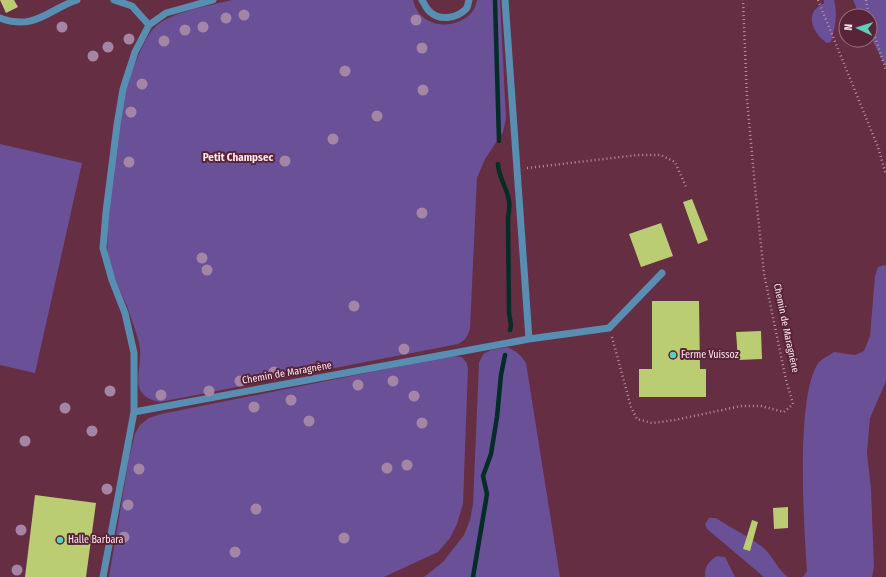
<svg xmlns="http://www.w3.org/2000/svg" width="886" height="577" viewBox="0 0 886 577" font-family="'Fira Sans Condensed',sans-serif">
	<rect width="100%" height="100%" fill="#652e43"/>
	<path fill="#695097" d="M232,0H413C419,28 455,32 472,12C475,9 476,4 477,0H500L506,119L503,132L485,159L477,178L470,328C468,336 466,340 458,344L160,402C124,395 145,368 139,343C136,331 131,318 127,306C120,289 111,273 108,255C106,238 109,220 110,203C113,172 116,141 121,110C125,90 141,40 155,27C170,12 212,5 232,0Z
		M824,0H834C838,15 835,27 831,42L827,43C818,37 807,23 814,11C816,8 820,5 824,3Z
		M853,0H886V67L870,36V16H860Z
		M0,144L82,163L35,373L0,365Z
		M884,265L886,266V381L870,418L867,453L871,489L874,568L872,577H803L807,571C804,529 795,393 819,362C823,358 830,355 834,352L855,355L864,351L870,336L875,276L878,267Z
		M507,347C515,350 521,355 526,363L560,577H424L443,562L464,535L470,520L473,504L479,363L483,354L491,350Z
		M451,356L462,357L466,362L468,367L463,504L457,524L450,538L438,552L384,577H109L129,458L135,434L140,425L149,418L161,414Z
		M709,518H716C730,528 747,535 761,546C772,554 777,569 788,577H764L707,529L705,524Z
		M717,556L725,557L735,577H705C704,567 709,561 717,556Z"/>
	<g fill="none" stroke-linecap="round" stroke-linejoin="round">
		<path stroke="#032d26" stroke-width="4.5" d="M495,0L499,141
			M498,164C499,179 507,187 509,201C510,206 509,212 508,217L509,312L511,326L510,330
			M473,577L487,494L483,476L491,454L497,417L501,375L505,355"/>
	</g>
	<path fill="#bbcd73" d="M0,0H14L18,7L6,13Z
		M692,199L708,240L698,244L683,202Z
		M661,223L673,256L641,267L629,234Z
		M652,301H699L700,369H706V397H639V369H652Z
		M761,331L762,359L738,360L736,332Z
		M35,495L96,503L86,577H25Z
		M788,507V528L774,529L773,508Z
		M752,520L758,522L750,551L743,549Z"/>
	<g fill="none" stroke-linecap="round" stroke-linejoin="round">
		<path stroke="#b7929f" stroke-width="2.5" stroke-dasharray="1 3" stroke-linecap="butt" d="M818,0L878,147L886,175
			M866,0L869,16
			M870,22L886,70
			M527,168L638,155H661L675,162L687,189
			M612,337L631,407L637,419L652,423L675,420L741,406H761L784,412L793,404L786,380L764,274L755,187L747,99L743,0"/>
		<path stroke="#578eb2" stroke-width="7" d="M114,0L132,6L149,25
			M422,0C424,3 426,8 429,11C439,21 456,19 466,9C468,7 468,3 469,0
			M505,0L529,339
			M0,18C35,31 47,10 77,0
			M134,412V353L125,313L112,280L103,248L106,212L117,125L123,89L135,52L149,25L166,13L213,0
			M103,577L134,412L529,339L609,328L662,273"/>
	</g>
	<g fill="#a485a5">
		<circle cx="244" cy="15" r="5.5"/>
		<circle cx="226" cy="18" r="5.5"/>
		<circle cx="416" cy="20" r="5.5"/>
		<circle cx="62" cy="27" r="5.5"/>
		<circle cx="203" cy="27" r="5.5"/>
		<circle cx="185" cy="30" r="5.5"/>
		<circle cx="129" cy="39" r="5.5"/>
		<circle cx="164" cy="41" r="5.5"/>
		<circle cx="108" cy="47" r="5.5"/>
		<circle cx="422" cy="48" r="5.5"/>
		<circle cx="93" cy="56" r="5.5"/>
		<circle cx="345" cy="71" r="5.5"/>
		<circle cx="142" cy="84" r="5.5"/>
		<circle cx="423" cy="90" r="5.5"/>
		<circle cx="131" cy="112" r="5.5"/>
		<circle cx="377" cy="116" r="5.5"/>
		<circle cx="333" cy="139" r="5.5"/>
		<circle cx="285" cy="161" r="5.5"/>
		<circle cx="129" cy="162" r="5.5"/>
		<circle cx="422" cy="213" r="5.5"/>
		<circle cx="202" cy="258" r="5.5"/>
		<circle cx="207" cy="270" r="5.5"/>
		<circle cx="354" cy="306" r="5.5"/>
		<circle cx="404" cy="349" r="5.5"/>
		<circle cx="274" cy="372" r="5.5"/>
		<circle cx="240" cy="381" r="5.5"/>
		<circle cx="393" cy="381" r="5.5"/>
		<circle cx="358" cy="385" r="5.5"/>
		<circle cx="110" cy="391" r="5.5"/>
		<circle cx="209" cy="391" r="5.5"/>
		<circle cx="161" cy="395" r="5.5"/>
		<circle cx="414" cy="396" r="5.5"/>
		<circle cx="291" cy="400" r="5.5"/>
		<circle cx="254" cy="407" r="5.5"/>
		<circle cx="65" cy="408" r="5.5"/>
		<circle cx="309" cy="421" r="5.5"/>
		<circle cx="422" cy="423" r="5.5"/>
		<circle cx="92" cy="431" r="5.5"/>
		<circle cx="25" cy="441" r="5.5"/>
		<circle cx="407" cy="465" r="5.5"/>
		<circle cx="387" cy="468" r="5.5"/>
		<circle cx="139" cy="469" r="5.5"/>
		<circle cx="107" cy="489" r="5.5"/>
		<circle cx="128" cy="505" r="5.5"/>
		<circle cx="256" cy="509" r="5.5"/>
		<circle cx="21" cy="530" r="5.5"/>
		<circle cx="124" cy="537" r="5.5"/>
		<circle cx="344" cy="538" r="5.5"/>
		<circle cx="235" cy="552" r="5.5"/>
		<circle cx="17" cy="570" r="5.5"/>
	</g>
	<g fill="#5eceb8" stroke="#592438" stroke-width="1.5">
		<circle cx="673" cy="355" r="4"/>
		<circle cx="60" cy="540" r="4"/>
	</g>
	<g text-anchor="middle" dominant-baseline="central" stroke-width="4" stroke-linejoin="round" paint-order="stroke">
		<g font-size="10" fill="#fbe6ec" stroke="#592438">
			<text transform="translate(786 328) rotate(78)">Chemin de Maragnène</text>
			<text transform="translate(287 373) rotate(-10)">Chemin de Maragnène</text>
		</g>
		<g font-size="10" fill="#fbe6ec" stroke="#592438" text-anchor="start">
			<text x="681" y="355">Ferme Vuissoz</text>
			<text x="68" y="540">Halle Barbara</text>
		</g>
		<g font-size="11" font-weight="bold" fill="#fbe6ec" stroke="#592438">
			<text x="238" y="157">Petit Champsec</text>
		</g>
	</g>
	<g transform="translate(858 28) rotate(274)"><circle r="19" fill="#592438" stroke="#9a7280"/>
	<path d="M0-3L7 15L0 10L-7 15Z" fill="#5eceb8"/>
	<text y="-6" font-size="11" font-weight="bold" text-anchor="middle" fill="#fbe6ec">N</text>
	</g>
</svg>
